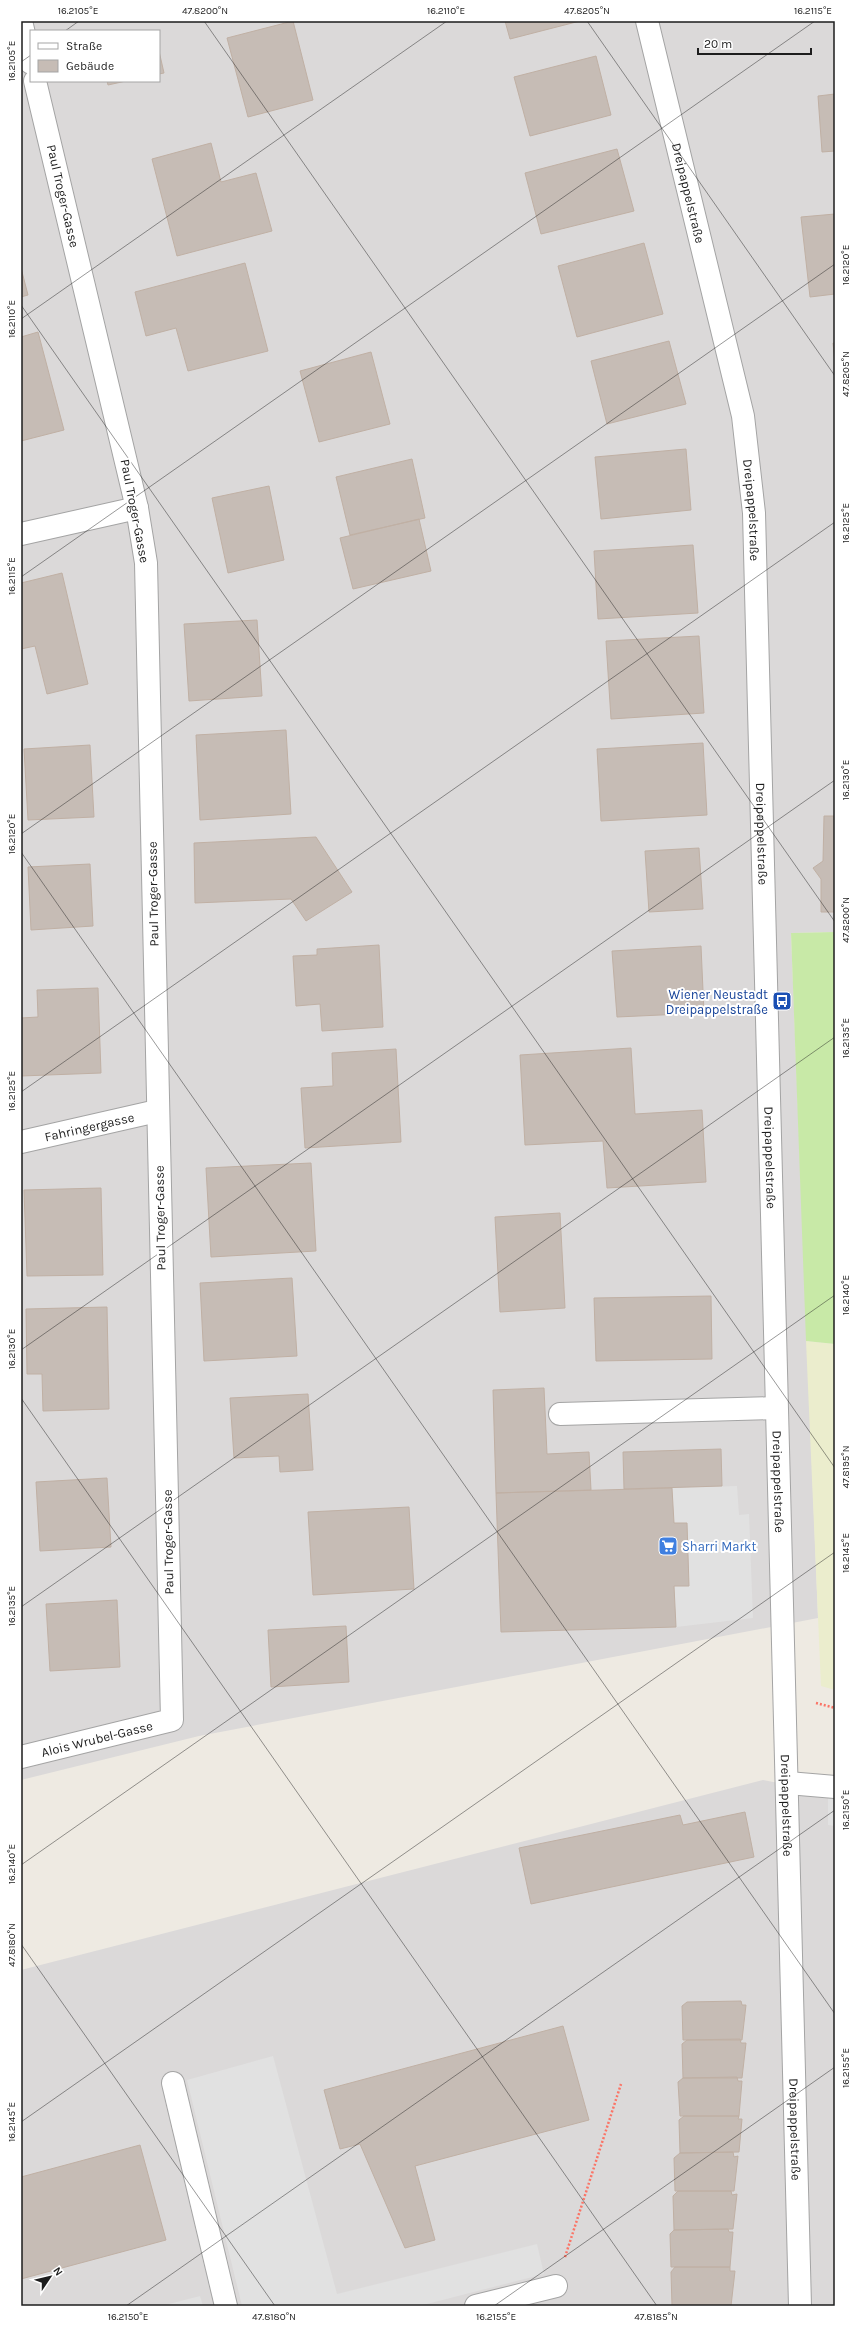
<svg xmlns="http://www.w3.org/2000/svg" width="856" height="2327" viewBox="0 0 856 2327" font-family="Karla,sans-serif">
	<rect width="100%" height="100%" fill="#eeeae2"/>
	<path fill="#dbd9d9" fill-rule="evenodd" d="M21,21H835V932L791,933L818,1618L199,1736L21,1780ZM31,31H159V81H31Z
		M763,1780L835,1794V2306H21V1970Z"/>
	<path fill="#ebedcd" d="M806,1341L835,1344V1690L821,1686Z"/>
	<path fill="#c8e9a7" d="M835,932V1344L806,1341L791,933Z"/>
	<path fill="#e1e1e1" d="M737,1486L739,1515L749,1514L753,1618L676,1627L674,1586L689,1585L687,1523H674L672,1488Z
		M828,1793L835,1794V1826L828,1825Z
		M273,2056L337,2294L537,2244L544,2274L419,2306H242L187,2080Z
		M200,2296L203,2306H161Z"/>
	<path fill="#c6bcb5" stroke="#c0b0a4" d="M293,21L313,100L248,117L227,38Z
		M505,21H580L510,39Z
		M159,51L164,73L159,74Z
		M596,56L611,115L530,136L514,77Z
		M107,81H126L108,85Z
		M835,94V151L822,152L818,96Z
		M211,143L221,182L256,173L272,231L177,256L152,159Z
		M617,149L634,211L541,234L525,173Z
		M835,214V294L810,297L801,217Z
		M644,243L663,314L577,337L558,266Z
		M245,263L268,351L188,371L176,328L146,336L135,292Z
		M21,268L28,295L21,297Z
		M38,332L64,430L21,441V337Z
		M669,341L686,404L607,424L591,361Z
		M833,343H835V363Z
		M371,352L390,424L319,442L300,371Z
		M686,449L691,510L601,519L595,457Z
		M412,459L425,518L350,535L336,477Z
		M269,486L284,560L228,573L212,498Z
		M419,519L431,571L353,589L340,538Z
		M693,545L698,613L598,619L594,551Z
		M62,573L88,684L47,694L35,646L21,649V583Z
		M257,620L262,696L189,701L184,624Z
		M699,636L704,713L611,719L606,641Z
		M286,730L291,814L200,820L196,735Z
		M703,743L707,815L601,821L597,749Z
		M90,745L94,817L28,820L24,749Z
		M824,816H835V912H821V879L813,868L823,861Z
		M316,837L352,892L306,921L291,899L195,903L194,843Z
		M699,848L703,909L649,912L645,851Z
		M90,864L93,926L31,930L28,867Z
		M379,945L383,1027L322,1031L320,1004L296,1006L293,956L317,955V949Z
		M701,946L704,1013L617,1017L612,951Z
		M98,988L101,1073L21,1076V1018L38,1017L37,990Z
		M631,1048L635,1114L702,1110L706,1182L607,1188L603,1141L525,1145L520,1055Z
		M396,1049L401,1142L305,1148L301,1088L333,1086L332,1053Z
		M311,1163L316,1251L211,1257L206,1168Z
		M101,1188L103,1275L27,1276L24,1190Z
		M560,1213L565,1308L500,1312L495,1217Z
		M292,1278L297,1356L204,1361L200,1283Z
		M711,1296L712,1359L596,1361L594,1298Z
		M107,1307L109,1409L43,1411L42,1374H27L26,1309Z
		M544,1388L547,1454L589,1452L591,1490L496,1493L493,1390Z
		M308,1394L313,1470L280,1472L279,1456L234,1458L230,1398Z
		M721,1449L722,1486L624,1489L623,1452Z
		M107,1478L111,1547L40,1551L36,1482Z
		M672,1488L674,1523H687L689,1586H674L676,1627L501,1632L496,1493Z
		M409,1507L414,1589L313,1595L308,1512Z
		M117,1600L120,1667L50,1671L46,1604Z
		M346,1626L349,1682L271,1687L268,1630Z
		M745,1812L754,1857L531,1904L519,1848L680,1815L683,1825Z
		M741,2001L742,2005H746L742,2040H683L682,2006L687,2002Z
		M563,2026L589,2120L415,2166L435,2240L405,2248L360,2144L340,2149L324,2090Z
		M740,2039L741,2043H746L742,2078H683L682,2044L687,2040Z
		M737,2077L738,2081H742L739,2116H680L678,2082L683,2078Z
		M684,2116H739L738,2119H742L739,2152L680,2153L679,2120Z
		M140,2145L166,2240L21,2279V2177Z
		M733,2152L734,2157L738,2156L734,2191H675L674,2158L680,2153Z
		M678,2191H731L732,2195L737,2194L733,2229L674,2230L673,2196Z
		M728,2229L729,2232H733L730,2267H671L670,2234L674,2230Z
		M675,2267H730V2271H735L731,2306H672L671,2272Z"/>
	<g fill="none" stroke-linecap="round" stroke-linejoin="round">
		<g stroke="#a4a4a4" stroke-width="24">
			<g id="minor">
				<path d="M21,21L31,63"/>
				<path id="s1" d="M647,21L743,416L754,513L800,2306"/>
				<path d="M21,534L137,508"/>
				<path id="s2" d="M21,1142L157,1111"/>
				<path d="M560,1414L776,1408"/>
				<path id="s3" d="M21,1757L172,1720L146,563L137,508L35,81"/>
				<path d="M788,1783L835,1787"/>
				<path d="M173,2083L226,2306"/>
				<path d="M476,2306L556,2286"/>
			</g>
		</g>
		<path stroke="#fb7466" stroke-width="2.5" stroke-dasharray="2 2" stroke-linecap="butt" d="M816,1703L835,1708
			M565,2257L621,2084"/>
		<use href="#minor" stroke="#fff" stroke-width="22"/>
	</g>
	<path fill="none" stroke="#1d1d1d" stroke-width="1" stroke-opacity="0.45" d="M204,21L835,922M587,21L835,376M65,31L79,21M21,62L31,55M21,305L835,1468M21,319L447,21M21,577L815,21M21,834L835,264M21,852L835,2014M21,1092L835,522M21,1350L835,780M21,1398L657,2306M21,1607L835,1037M21,1865L835,1295M21,1944L275,2306M21,2122L835,1552M126,2306L835,1810M494,2306L835,2067"/>
	<defs>
		<g id="bus-square" transform="scale(1)"><rect x="-9" y="-9" width="18" height="18" rx="4" fill="#1a4fb4" stroke="#fff"/><path d="M-5-6H5V4H4V6H2V4H-2V6H-4V4H-5ZM-3.5-4V0h7V-4ZM-3.5 1.2v1.5H-2V1.2ZM2 1.2v1.5H3.5V1.2Z" fill="#fff"/></g>
		<g id="supermarket-square" transform="scale(1)"><rect x="-9" y="-9" width="18" height="18" rx="4" fill="#3f7fe0" stroke="#fff"/><path d="M-6-5.5h2.5l.6 2H6L4.5 2H-2.5L-4.4-4H-6ZM-1.5 3.2a1.3 1.3 0 1 0 .1 0ZM3 3.2a1.3 1.3 0 1 0 .1 0Z" fill="#fff"/></g>
	</defs>
	<g fill-rule="evenodd">
		<use href="#bus-square" x="782" y="1001"/>
		<use href="#supermarket-square" x="668" y="1546"/>
	</g>
	<g text-anchor="middle" dominant-baseline="central" stroke-width="4" stroke-linejoin="round" paint-order="stroke">
		<g font-size="13" fill="#1d1d1d" stroke="#fff">
			<text stroke="none"><textPath href="#s1" startOffset="177">Dreipappelstraße</textPath></text>
			<text transform="translate(63 196) rotate(77)">Paul Troger-Gasse</text>
			<text stroke="none"><textPath href="#s1" startOffset="501">Dreipappelstraße</textPath></text>
			<text transform="translate(135 511) rotate(79)">Paul Troger-Gasse</text>
			<text stroke="none"><textPath href="#s1" startOffset="825">Dreipappelstraße</textPath></text>
			<text transform="translate(153 894) rotate(-91)">Paul Troger-Gasse</text>
			<text stroke="none"><textPath href="#s2" startOffset="70">Fahringergasse</textPath></text>
			<text stroke="none"><textPath href="#s1" startOffset="1149">Dreipappelstraße</textPath></text>
			<text transform="translate(160 1218) rotate(-91)">Paul Troger-Gasse</text>
			<text stroke="none"><textPath href="#s1" startOffset="1473">Dreipappelstraße</textPath></text>
			<text transform="translate(168 1542) rotate(-91)">Paul Troger-Gasse</text>
			<text stroke="none"><textPath href="#s3" startOffset="78">Alois Wrubel-Gasse</textPath></text>
			<text stroke="none"><textPath href="#s1" startOffset="1797">Dreipappelstraße</textPath></text>
			<text stroke="none"><textPath href="#s1" startOffset="2121">Dreipappelstraße</textPath></text>
		</g>
		<g font-size="13" fill="#164399" stroke="#fff" text-anchor="end">
			<text x="768" y="994">Wiener Neustadt<tspan x="768" dy="15">Dreipappelstraße</tspan></text>
		</g>
		<g font-size="13" fill="#366cbe" stroke="#fff" text-anchor="start">
			<text x="682" y="1546">Sharri Markt</text>
		</g>
	</g>
	<rect width="856" height="2327" fill="none" stroke="#ffffff" stroke-width="44"/>
	<rect x="30" y="30" width="130" height="52" fill="#ffffff" stroke="#a5a5a5"/>
	<rect x="38" y="43" width="20" height="6" fill="#ffffff" stroke="#a5a5a5"/>
	<text x="66" y="50" font-size="12" fill="#1d1d1d">Straße</text>
	<rect x="38" y="60" width="20" height="12" fill="#c6bcb5" stroke="#a5a5a5"/>
	<text x="66" y="70" font-size="12" fill="#1d1d1d">Gebäude</text>
	<g transform="translate(50 2277) rotate(55)" stroke="#ffffff" stroke-width="3" paint-order="stroke">
	<path d="M0-3L7 15L0 10L-7 15Z" fill="#1d1d1d"/>
	<text y="-6" font-size="11" font-weight="bold" text-anchor="middle" fill="#1d1d1d">N</text>
	</g>
	<path d="M698 48v6h113v-6" fill="none" stroke="#1d1d1d" stroke-width="2"/>
	<text x="704" y="48" font-size="12" fill="#1d1d1d" stroke="#ffffff" stroke-width="3" paint-order="stroke">20 m</text>
	<rect x="22" y="22" width="812" height="2283" fill="none" stroke="#1d1d1d" stroke-width="1.5"/>
	<g font-size="10" text-anchor="middle" fill="#1d1d1d">
		<text x="78" y="14">16.2105°E</text>
		<text x="205" y="14">47.8200°N</text>
		<text x="446" y="14">16.2110°E</text>
		<text x="587" y="14">47.8205°N</text>
		<text x="813" y="14">16.2115°E</text>
		<text transform="translate(11 61) rotate(-90)" y="4">16.2105°E</text>
		<text transform="translate(845 265) rotate(-90)" y="4">16.2120°E</text>
		<text transform="translate(11 319) rotate(-90)" y="4">16.2110°E</text>
		<text transform="translate(845 374) rotate(-90)" y="4">47.8205°N</text>
		<text transform="translate(845 523) rotate(-90)" y="4">16.2125°E</text>
		<text transform="translate(11 576) rotate(-90)" y="4">16.2115°E</text>
		<text transform="translate(845 780) rotate(-90)" y="4">16.2130°E</text>
		<text transform="translate(11 834) rotate(-90)" y="4">16.2120°E</text>
		<text transform="translate(845 920) rotate(-90)" y="4">47.8200°N</text>
		<text transform="translate(845 1038) rotate(-90)" y="4">16.2135°E</text>
		<text transform="translate(11 1091) rotate(-90)" y="4">16.2125°E</text>
		<text transform="translate(845 1295) rotate(-90)" y="4">16.2140°E</text>
		<text transform="translate(11 1349) rotate(-90)" y="4">16.2130°E</text>
		<text transform="translate(845 1467) rotate(-90)" y="4">47.8195°N</text>
		<text transform="translate(845 1553) rotate(-90)" y="4">16.2145°E</text>
		<text transform="translate(11 1606) rotate(-90)" y="4">16.2135°E</text>
		<text transform="translate(845 1810) rotate(-90)" y="4">16.2150°E</text>
		<text transform="translate(11 1864) rotate(-90)" y="4">16.2140°E</text>
		<text transform="translate(11 1945) rotate(-90)" y="4">47.8180°N</text>
		<text transform="translate(845 2068) rotate(-90)" y="4">16.2155°E</text>
		<text transform="translate(11 2122) rotate(-90)" y="4">16.2145°E</text>
		<text x="128" y="2320">16.2150°E</text>
		<text x="274" y="2320">47.8180°N</text>
		<text x="496" y="2320">16.2155°E</text>
		<text x="656" y="2320">47.8185°N</text>
	</g>
</svg>
